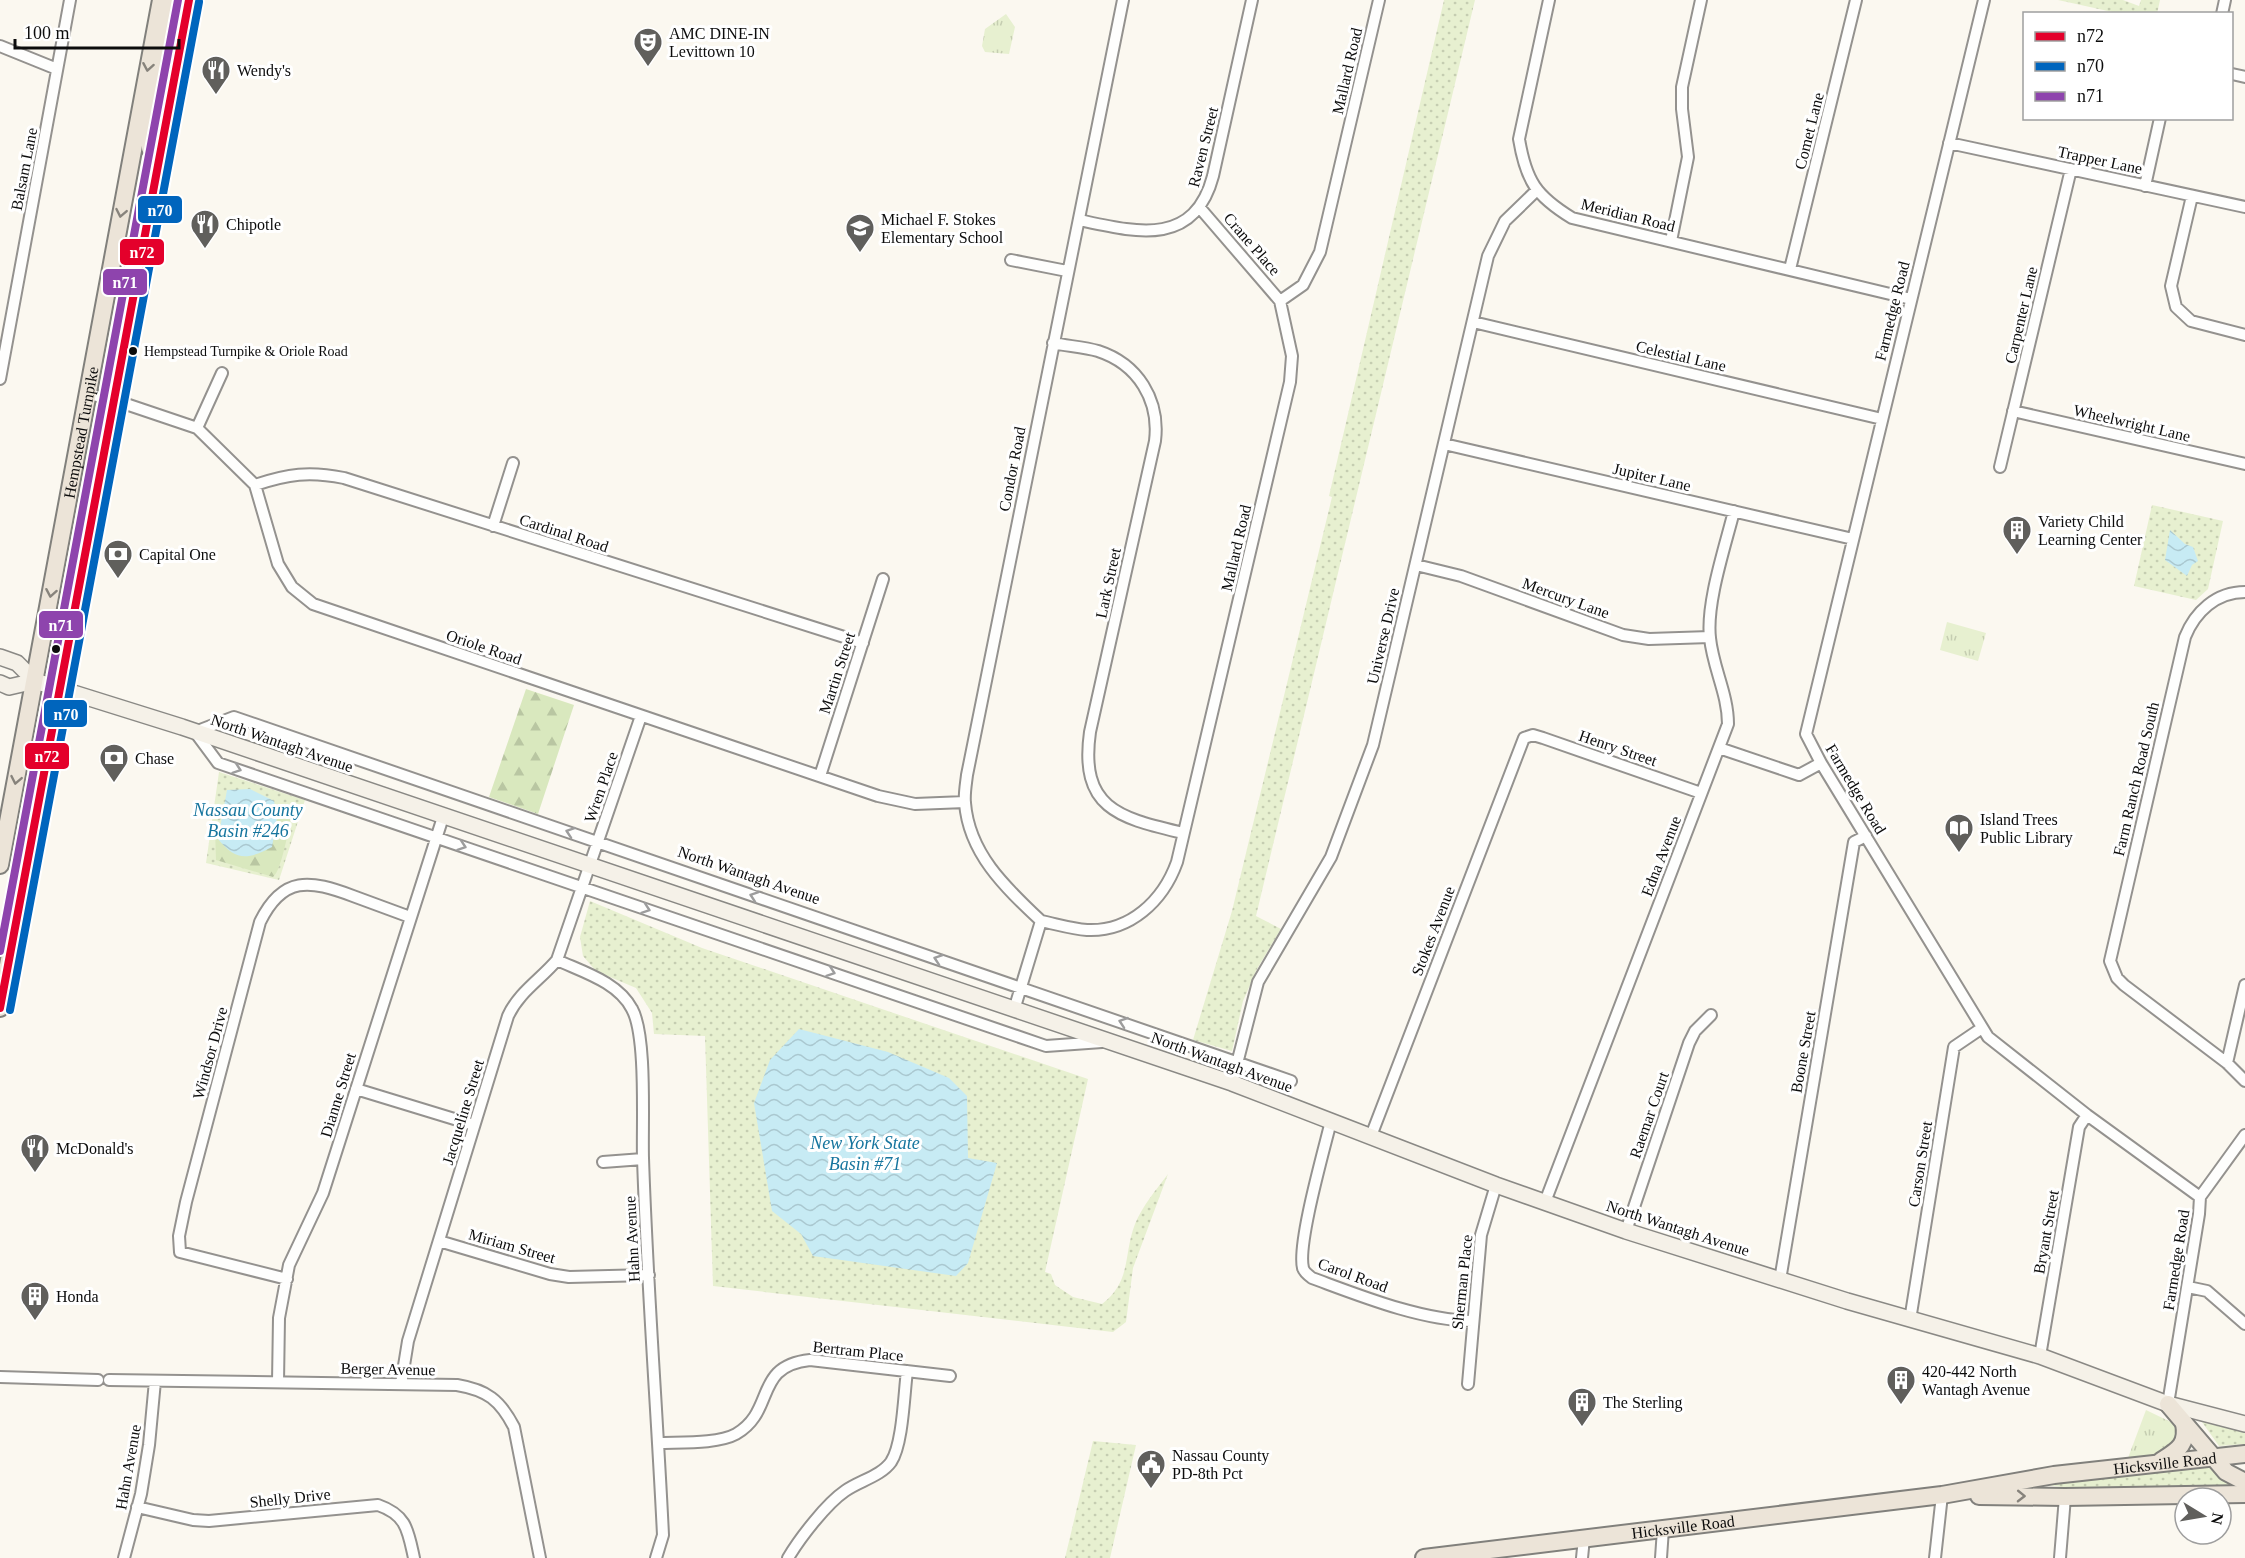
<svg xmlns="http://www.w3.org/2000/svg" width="2245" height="1558" viewBox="0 0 2245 1558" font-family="Georgia,serif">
	<defs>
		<pattern id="grass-dots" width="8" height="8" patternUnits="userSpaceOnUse" patternTransform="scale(1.5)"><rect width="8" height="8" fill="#e7f0d0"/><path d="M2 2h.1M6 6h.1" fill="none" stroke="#c5cdb1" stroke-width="1.8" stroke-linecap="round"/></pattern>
		<pattern id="forest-firs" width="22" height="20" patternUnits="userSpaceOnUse" patternTransform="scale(1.5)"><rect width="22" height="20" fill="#d9e8be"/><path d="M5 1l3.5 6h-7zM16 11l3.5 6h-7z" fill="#b9c6a2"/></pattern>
		<pattern id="park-tufts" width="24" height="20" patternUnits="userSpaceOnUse" patternTransform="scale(1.5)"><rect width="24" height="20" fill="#e7f0d0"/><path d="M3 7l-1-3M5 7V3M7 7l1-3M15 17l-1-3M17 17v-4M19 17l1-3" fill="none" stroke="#c5cdb1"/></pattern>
		<pattern id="water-waves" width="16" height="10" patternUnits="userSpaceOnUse" patternTransform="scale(1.5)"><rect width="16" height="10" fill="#c7ebf4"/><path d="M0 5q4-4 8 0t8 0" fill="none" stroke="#aac8d0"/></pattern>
	</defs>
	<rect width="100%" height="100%" fill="#fbf8f0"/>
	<path fill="url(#grass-dots)" d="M1444,0H1475L1256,916L1281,929L1257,969L1243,1001L1232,1051L1193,1040L1232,911L1332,497L1329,496Z
		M2058,0H2123L2139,6L2141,0H2160L2157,14L2117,13Z
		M2152,505L2223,521L2208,589L2196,600L2134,586Z
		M219,772L305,800L279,880L206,863Z
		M590,901L702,948L1088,1079L1045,1272L1051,1274L1055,1285L1073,1297L1102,1304C1132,1281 1123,1255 1135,1224C1143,1205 1156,1190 1168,1174L1133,1268L1126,1322L1113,1332L713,1286L705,1036L654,1034L652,1013L636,988L596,971L583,956L580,937Z
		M2202,1422L2245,1432V1444L2219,1446Z
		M1093,1441L1136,1445L1110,1558H1065Z
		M2209,1464L2234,1486L2084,1490L2040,1484Z"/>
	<path fill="url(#forest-firs)" d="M526,689L574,705L538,814L489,797Z
		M288,813L292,816C288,829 282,870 273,877L216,860L215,829L218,839L271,847L277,818Z"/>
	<path fill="url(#park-tufts)" d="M1006,14L1015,27L1009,54L985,52L982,46L985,29Z
		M1947,622L1986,633L1978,661L1940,650Z
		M2146,1410L2177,1425L2183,1434L2162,1454L2128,1458Z"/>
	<path fill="url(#water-waves)" d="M2170,530L2185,544L2193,547L2198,561L2192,565L2187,576L2165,560Z
		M250,789L274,801L277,818L272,847C247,860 236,861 218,839L227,790Z
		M799,1029L888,1052L949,1078L967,1096L968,1158L997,1163L968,1263L956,1276L813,1256L801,1234L772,1211L754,1103L770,1060Z"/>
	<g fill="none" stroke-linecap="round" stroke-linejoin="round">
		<g stroke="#94928f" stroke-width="14">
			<path id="street" d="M1549,0L1519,139C1526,181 1536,196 1572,218L1911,299
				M1984,0L1806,734L1821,763L1988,1037L2087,1115L2200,1197L2199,1214L2168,1404
				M2222,14L2225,0
				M0,46L57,69
				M2232,74L2245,77
				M1949,143L2245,207
				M2145,186L2160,118
				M2192,196L2171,286L2176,307L2191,321L2245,335
				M1200,208L1280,301
				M1079,220C1135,232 1194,248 1213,176L1252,0
				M1671,241L1688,157L1682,109V87L1701,0
				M1011,260L1067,271
				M1790,269L1856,0
				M1473,322L1882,419
				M1053,343C1067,346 1084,347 1098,351C1138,364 1160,400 1155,441L1090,732C1079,810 1121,818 1183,833
				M0,379L70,0
				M88,394L114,400L197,428L255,485L278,564L292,587L313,604L878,796L915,804L965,802
				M2013,411L2245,464
				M197,428L222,373
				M1444,444L1853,539
				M2000,467L2071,169
				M255,485C288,474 309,471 344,478L863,643
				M493,526L513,463
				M1416,565L1461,576L1623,635L1649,639L1710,637
				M2245,592C2216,592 2195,612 2185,637L2110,961L2117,978L2124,985L2227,1063L2245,1081
				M1719,748L1799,775L1821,763
				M820,776L883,579
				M1041,921C1056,924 1072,929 1087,930C1130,932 1163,901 1177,862L1290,382L1292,356L1280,301L1303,285L1320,252L1379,0
				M1041,921C1006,888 969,854 965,803C964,794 966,784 967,775L1123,0
				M557,960C583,972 618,982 632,1009C647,1036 642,1124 643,1158C647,1284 657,1410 663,1535L656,1558
				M1014,1010L1041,921
				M1102,1042L1046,1046L218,763L195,732L234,717L1291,1081
				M2227,1063L2245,985
				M1232,1083L1258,982L1331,857L1373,745L1488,256L1505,221L1536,191
				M356,1089L474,1125
				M1331,1121C1324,1150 1297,1244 1303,1268C1304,1272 1308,1275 1312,1278C1361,1296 1420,1320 1472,1321
				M1371,1136L1524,738L1533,735L1543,738L1701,793
				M603,1162L643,1159
				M2200,1197L2245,1135
				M1545,1202L1728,724C1728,694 1713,668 1710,638C1706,603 1725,547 1734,511
				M1626,1231L1689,1043L1695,1031L1711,1015
				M439,1241L550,1274L569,1277L649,1275
				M287,1279L180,1252L179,1236L186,1202L260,922C283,875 310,880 353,896C372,903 391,910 410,917
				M1780,1280L1854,842L1866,836
				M2188,1287L2207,1291L2245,1324
				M1910,1320L1954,1047L1982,1028
				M2040,1356L2079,1127L2087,1115
				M0,1377L98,1380
				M109,1380L457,1385C487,1390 500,1400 514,1427L540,1558
				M278,1382L279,1318L289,1265L323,1193L443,817
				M401,1384L408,1341L508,1016C519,992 541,979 557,960L641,716
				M1468,1384L1481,1235L1496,1185
				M658,1443C680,1442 718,1444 736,1434C776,1411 753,1366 810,1360L950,1376
				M137,1507L193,1520L209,1521L378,1505C407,1515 408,1531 414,1558
				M124,1558L141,1494L149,1445L155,1381
				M788,1558C800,1538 826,1504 845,1491C859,1481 881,1476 891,1462C903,1444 904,1393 907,1371
				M1582,1558L1584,1538
				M1661,1558L1663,1529
				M1935,1558L1942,1495
				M2060,1558L2065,1497"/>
		</g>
		<g stroke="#8a8985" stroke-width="18">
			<path id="secondary" d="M0,657L17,663L35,681L182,727L1232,1083L1496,1185L1626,1231L1847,1301L2040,1356L2168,1404L2245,1424
				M0,683L9,687L35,681"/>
		</g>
		<g stroke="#81807c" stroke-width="20">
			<g id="primary">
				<path d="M159,162L150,148V137L172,16V0"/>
				<path id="s1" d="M0,865L161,0"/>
				<path d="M0,1008L189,0"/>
				<path d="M2168,1404L2226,1472L2245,1482"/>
				<path d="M2161,1461C2178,1450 2188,1445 2184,1423"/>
				<path d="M1979,1496L2065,1497L2245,1494"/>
				<path id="s2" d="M1424,1558L1942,1495L2054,1475L2245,1454"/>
			</g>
		</g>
		<use href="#street" stroke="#fefefd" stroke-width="10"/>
		<use href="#secondary" stroke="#f5f1e8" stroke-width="15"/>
		<use href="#primary" stroke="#ece4d8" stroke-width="16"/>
		<g stroke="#fff" stroke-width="12">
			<path id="bus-1" d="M0,1008L189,0"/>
		</g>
		<g stroke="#fff" stroke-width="12">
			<path id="bus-2" d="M10,1010L199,2"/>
		</g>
		<g stroke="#fff" stroke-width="12">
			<path id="bus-3" d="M0,951L178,0"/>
		</g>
		<use href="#bus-1" stroke="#e4002b" stroke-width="8"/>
		<use href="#bus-2" stroke="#0065bd" stroke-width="8"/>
		<use href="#bus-3" stroke="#8e44ad" stroke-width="8"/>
	</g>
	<defs><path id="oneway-chevron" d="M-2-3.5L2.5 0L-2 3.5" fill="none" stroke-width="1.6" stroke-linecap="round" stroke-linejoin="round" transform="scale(1.5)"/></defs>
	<g stroke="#87837c">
		<use href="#oneway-chevron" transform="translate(148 67) rotate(100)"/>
		<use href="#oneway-chevron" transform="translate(121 213) rotate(101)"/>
		<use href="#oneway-chevron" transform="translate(51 593) rotate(100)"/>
		<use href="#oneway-chevron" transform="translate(16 780) rotate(101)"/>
		<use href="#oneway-chevron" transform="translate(2021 1496) rotate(1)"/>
	</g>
	<g stroke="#9d9d9d">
		<use href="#oneway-chevron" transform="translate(237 769) rotate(19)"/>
		<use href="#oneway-chevron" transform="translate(570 832) rotate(-161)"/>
		<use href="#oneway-chevron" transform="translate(462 846) rotate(19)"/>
		<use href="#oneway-chevron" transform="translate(754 896) rotate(-161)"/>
		<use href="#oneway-chevron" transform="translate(646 909) rotate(19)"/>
		<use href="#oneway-chevron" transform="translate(938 959) rotate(-161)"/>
		<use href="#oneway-chevron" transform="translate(831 972) rotate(19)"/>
		<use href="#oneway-chevron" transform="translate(1123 1022) rotate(-161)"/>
	</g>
	<defs>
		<g id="theatre-pin" transform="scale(1.5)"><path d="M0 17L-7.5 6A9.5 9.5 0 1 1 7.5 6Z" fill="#605f5c" stroke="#fff"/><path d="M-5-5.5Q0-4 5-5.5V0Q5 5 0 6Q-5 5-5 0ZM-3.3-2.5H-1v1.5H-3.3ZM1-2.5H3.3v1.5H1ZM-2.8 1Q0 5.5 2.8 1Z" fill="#fff"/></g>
		<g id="restaurant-pin" transform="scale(1.5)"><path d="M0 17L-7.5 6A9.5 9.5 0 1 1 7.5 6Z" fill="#605f5c" stroke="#fff"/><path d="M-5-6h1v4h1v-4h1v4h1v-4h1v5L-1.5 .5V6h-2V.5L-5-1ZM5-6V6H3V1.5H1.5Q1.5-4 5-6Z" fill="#fff"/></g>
		<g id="school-pin" transform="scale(1.5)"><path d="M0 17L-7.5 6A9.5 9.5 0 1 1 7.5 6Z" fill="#605f5c" stroke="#fff"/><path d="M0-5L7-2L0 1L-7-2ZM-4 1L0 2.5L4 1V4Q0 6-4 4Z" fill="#fff"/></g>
		<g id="building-pin" transform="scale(1.5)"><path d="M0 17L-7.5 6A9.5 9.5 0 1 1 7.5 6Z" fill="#605f5c" stroke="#fff"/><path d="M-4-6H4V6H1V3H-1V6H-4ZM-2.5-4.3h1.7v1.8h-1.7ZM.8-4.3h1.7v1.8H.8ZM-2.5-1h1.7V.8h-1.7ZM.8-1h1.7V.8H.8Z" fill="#fff"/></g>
		<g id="bank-pin" transform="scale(1.5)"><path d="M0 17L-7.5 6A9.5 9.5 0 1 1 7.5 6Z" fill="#605f5c" stroke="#fff"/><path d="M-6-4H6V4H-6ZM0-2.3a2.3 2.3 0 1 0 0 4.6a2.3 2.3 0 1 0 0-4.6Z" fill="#fff"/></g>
		<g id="library-pin" transform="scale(1.5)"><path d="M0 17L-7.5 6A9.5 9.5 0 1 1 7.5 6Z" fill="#605f5c" stroke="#fff"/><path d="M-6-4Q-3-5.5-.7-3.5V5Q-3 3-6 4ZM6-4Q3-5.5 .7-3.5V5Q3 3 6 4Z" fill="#fff"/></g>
		<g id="civic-pin" transform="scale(1.5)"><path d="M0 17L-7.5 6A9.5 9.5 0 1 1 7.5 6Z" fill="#605f5c" stroke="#fff"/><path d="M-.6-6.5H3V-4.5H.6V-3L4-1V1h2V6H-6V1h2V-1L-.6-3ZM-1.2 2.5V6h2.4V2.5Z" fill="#fff"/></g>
	</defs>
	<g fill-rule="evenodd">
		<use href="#theatre-pin" x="648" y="42"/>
		<use href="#restaurant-pin" x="216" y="70"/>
		<use href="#restaurant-pin" x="205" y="224"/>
		<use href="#school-pin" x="860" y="228"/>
		<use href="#building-pin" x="2017" y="530"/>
		<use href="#bank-pin" x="118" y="554"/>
		<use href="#bank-pin" x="114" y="758"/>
		<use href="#library-pin" x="1959" y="828"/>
		<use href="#restaurant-pin" x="35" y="1148"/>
		<use href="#building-pin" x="35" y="1296"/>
		<use href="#building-pin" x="1901" y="1380"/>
		<use href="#building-pin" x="1582" y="1402"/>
		<use href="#civic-pin" x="1151" y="1464"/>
	</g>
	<g fill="#0c0c0c" stroke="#fff" stroke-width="2">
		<circle cx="133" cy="351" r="5"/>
		<circle cx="56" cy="649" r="5"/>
	</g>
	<g text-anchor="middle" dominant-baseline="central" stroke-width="6" stroke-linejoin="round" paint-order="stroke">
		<g font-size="14" fill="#0c0c0c" stroke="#fff" text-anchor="start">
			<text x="144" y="351">Hempstead Turnpike &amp; Oriole Road</text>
		</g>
		<g font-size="16" fill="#0c0c0c" stroke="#fff" text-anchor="start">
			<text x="669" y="33">AMC DINE-IN<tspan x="669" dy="18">Levittown 10</tspan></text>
			<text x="237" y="70">Wendy's</text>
			<text x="881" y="219">Michael F. Stokes<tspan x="881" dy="18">Elementary School</tspan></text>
			<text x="226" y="224">Chipotle</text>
			<text x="2038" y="521">Variety Child<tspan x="2038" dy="18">Learning Center</tspan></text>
			<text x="139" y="554">Capital One</text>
			<text x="135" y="758">Chase</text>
			<text x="1980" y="819">Island Trees<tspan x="1980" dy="18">Public Library</tspan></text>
			<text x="56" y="1148">McDonald's</text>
			<text x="56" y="1296">Honda</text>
			<text x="1922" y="1371">420-442 North<tspan x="1922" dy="18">Wantagh Avenue</tspan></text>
			<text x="1603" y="1402">The Sterling</text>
			<text x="1172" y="1455">Nassau County<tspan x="1172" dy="18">PD-8th Pct</tspan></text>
		</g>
		<g font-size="16" fill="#0c0c0c" stroke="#fff">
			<text transform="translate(1347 71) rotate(-77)">Mallard Road</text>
			<text transform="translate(1809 131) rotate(-76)">Comet Lane</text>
			<text transform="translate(1203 147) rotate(-76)">Raven Street</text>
			<text transform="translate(2100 160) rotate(12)">Trapper Lane</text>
			<text transform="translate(24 169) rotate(-79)">Balsam Lane</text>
			<text transform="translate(1628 215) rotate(14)">Meridian Road</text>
			<text transform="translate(1252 244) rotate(49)">Crane Place</text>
			<text transform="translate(1892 311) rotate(-76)">Farmedge Road</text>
			<text transform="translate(2021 315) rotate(-77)">Carpenter Lane</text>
			<text transform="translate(1681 356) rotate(13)">Celestial Lane</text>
			<text transform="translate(2132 423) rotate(13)">Wheelwright Lane</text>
			<text stroke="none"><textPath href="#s1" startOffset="440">Hempstead Turnpike</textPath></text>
			<text transform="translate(1012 469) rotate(-79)">Condor Road</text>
			<text transform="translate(1652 477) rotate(13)">Jupiter Lane</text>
			<text transform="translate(564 533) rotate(18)">Cardinal Road</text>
			<text transform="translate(1236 548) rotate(-77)">Mallard Road</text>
			<text transform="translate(1108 583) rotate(-78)">Lark Street</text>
			<text transform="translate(1566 598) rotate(20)">Mercury Lane</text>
			<text transform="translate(1383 636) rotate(-77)">Universe Drive</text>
			<text transform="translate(484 647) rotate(19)">Oriole Road</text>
			<text transform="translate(837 673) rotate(-72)">Martin Street</text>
			<text transform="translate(282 743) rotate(19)">North Wantagh Avenue</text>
			<text transform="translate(1618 748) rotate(19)">Henry Street</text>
			<text transform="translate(2136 779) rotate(-77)">Farm Ranch Road South</text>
			<text transform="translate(601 787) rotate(-71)">Wren Place</text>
			<text transform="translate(1856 789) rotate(59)">Farmedge Road</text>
			<text transform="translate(1661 856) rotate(-69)">Edna Avenue</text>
			<text transform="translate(749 875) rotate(19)">North Wantagh Avenue</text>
			<text transform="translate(1433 931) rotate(-69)">Stokes Avenue</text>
			<text transform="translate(1803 1052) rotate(-80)">Boone Street</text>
			<text transform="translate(210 1053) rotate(-75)">Windsor Drive</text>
			<text transform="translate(1222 1062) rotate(20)">North Wantagh Avenue</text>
			<text transform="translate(338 1095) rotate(-73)">Dianne Street</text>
			<text transform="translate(463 1112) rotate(-73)">Jacqueline Street</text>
			<text transform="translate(1649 1115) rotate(-71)">Raemar Court</text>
			<text transform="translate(1920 1164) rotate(-81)">Carson Street</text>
			<text transform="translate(1678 1228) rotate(18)">North Wantagh Avenue</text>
			<text transform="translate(2046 1232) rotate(-80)">Bryant Street</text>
			<text transform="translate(632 1239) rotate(-93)">Hahn Avenue</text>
			<text transform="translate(512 1246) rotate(16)">Miriam Street</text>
			<text transform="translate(2176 1260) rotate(-81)">Farmedge Road</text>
			<text transform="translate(1353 1275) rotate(20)">Carol Road</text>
			<text transform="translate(1462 1282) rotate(-84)">Sherman Place</text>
			<text transform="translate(858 1351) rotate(6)">Bertram Place</text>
			<text transform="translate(388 1369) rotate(1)">Berger Avenue</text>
			<text stroke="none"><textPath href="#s2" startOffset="747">Hicksville Road</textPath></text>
			<text transform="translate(128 1467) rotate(-80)">Hahn Avenue</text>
			<text transform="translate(290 1498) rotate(-6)">Shelly Drive</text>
			<text stroke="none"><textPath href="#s2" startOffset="261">Hicksville Road</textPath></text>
		</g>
		<g font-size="18" font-style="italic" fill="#16759e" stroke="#fff">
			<text x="248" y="810">Nassau County<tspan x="248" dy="21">Basin #246</tspan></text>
			<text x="865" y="1143">New York State<tspan x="865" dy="21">Basin #71</tspan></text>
		</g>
	</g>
	<g stroke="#fff" stroke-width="2">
		<rect x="137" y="195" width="46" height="29" rx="6" fill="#0065bd"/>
		<rect x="119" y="238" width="46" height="28" rx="6" fill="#e4002b"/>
		<rect x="102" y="268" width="46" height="28" rx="6" fill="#8e44ad"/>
		<rect x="38" y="610" width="46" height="29" rx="6" fill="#8e44ad"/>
		<rect x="43" y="699" width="45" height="29" rx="6" fill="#0065bd"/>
		<rect x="24" y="742" width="46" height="28" rx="6" fill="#e4002b"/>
	</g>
	<g font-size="16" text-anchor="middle" font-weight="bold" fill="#fff">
		<text x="160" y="216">n70</text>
		<text x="142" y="258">n72</text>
		<text x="125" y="288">n71</text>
		<text x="61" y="631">n71</text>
		<text x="66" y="720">n70</text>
		<text x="47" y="762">n72</text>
	</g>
	<rect x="2023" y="12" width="210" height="108" fill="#ffffff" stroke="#9e9e9e" stroke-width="1.5"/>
	<rect x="2035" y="32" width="30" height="9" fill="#e4002b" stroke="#9e9e9e" stroke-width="1.5"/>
	<text x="2077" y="42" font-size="18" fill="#0c0c0c">n72</text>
	<rect x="2035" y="62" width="30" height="9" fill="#0065bd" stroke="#9e9e9e" stroke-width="1.5"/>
	<text x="2077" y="72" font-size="18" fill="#0c0c0c">n70</text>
	<rect x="2035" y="92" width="30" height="9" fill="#8e44ad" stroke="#9e9e9e" stroke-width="1.5"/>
	<text x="2077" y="102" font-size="18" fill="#0c0c0c">n71</text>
	<g transform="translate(2203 1516) rotate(101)"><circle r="28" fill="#ffffff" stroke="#9e9e9e" stroke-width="1.5"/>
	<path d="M0-4.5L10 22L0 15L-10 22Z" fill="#605f5c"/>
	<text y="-9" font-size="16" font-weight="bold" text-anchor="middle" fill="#0c0c0c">N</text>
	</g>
	<path d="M15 39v9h164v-9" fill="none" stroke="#0c0c0c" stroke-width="3"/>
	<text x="24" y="39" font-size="18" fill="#0c0c0c" stroke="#ffffff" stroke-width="4.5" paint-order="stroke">100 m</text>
</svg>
